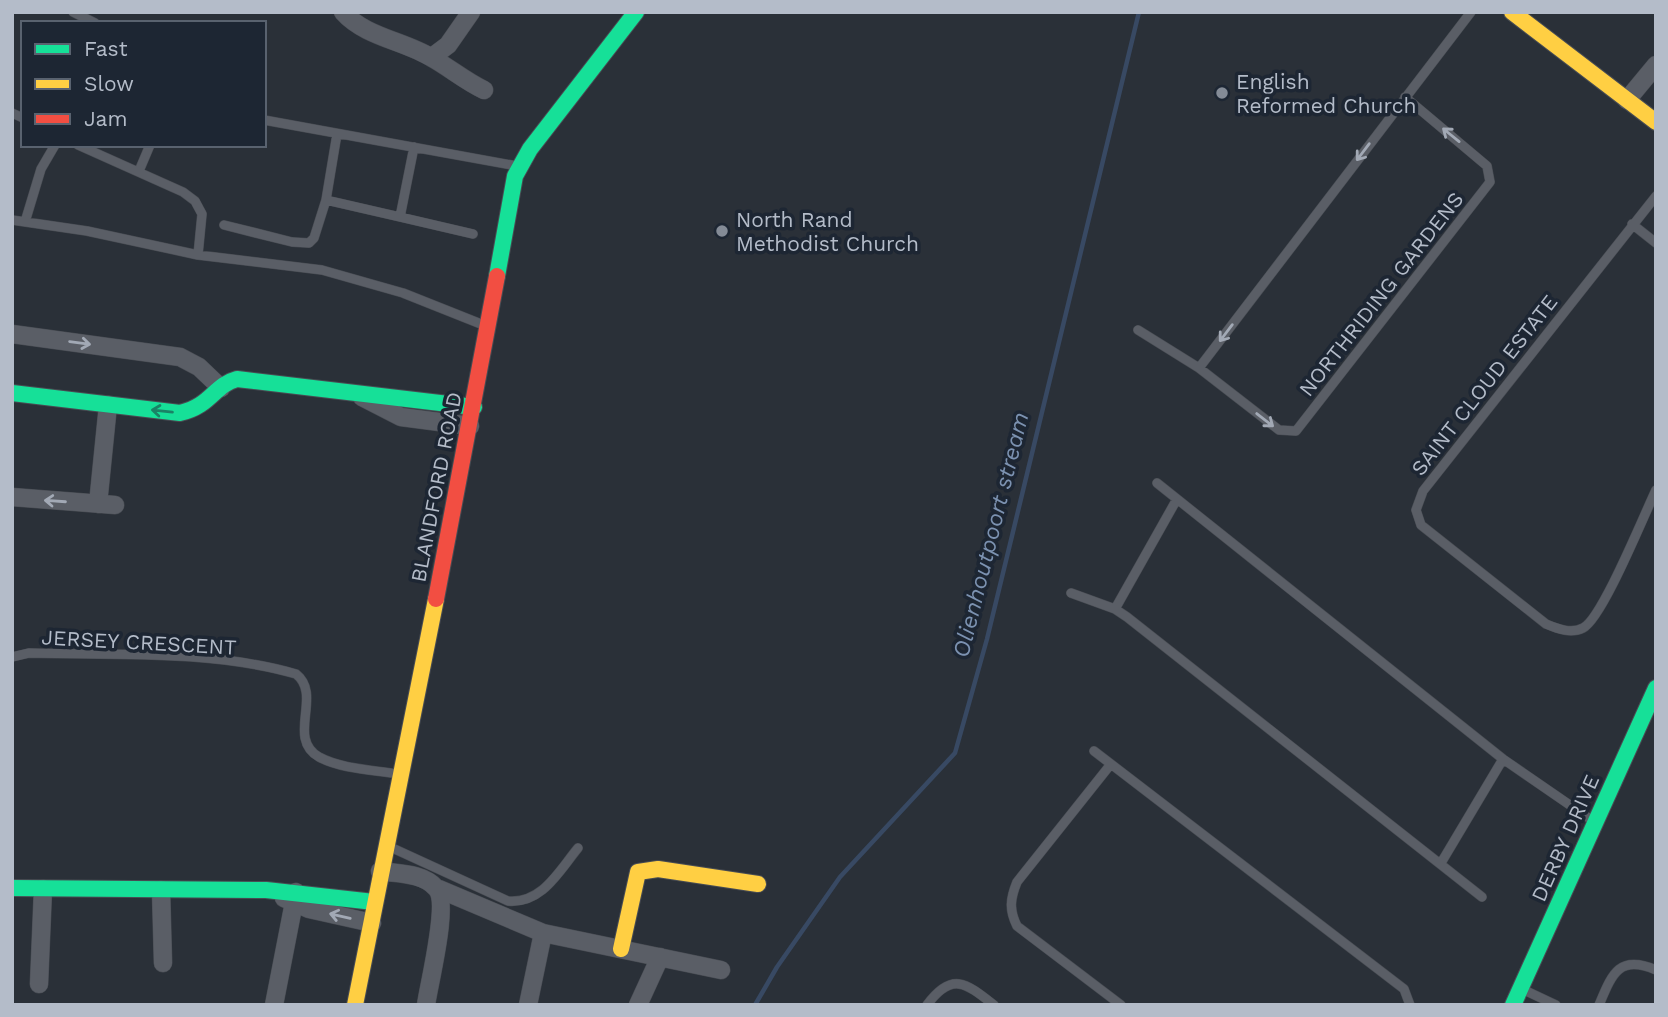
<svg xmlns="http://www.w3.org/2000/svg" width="1668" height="1017" viewBox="0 0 1668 1017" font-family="'Work Sans',sans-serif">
	<rect width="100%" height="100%" fill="#2a3038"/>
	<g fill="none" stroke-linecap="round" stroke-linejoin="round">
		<path stroke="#384963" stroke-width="4.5" d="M755,1005L777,967L840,877L955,753L987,639L1139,12"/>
		<g stroke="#484c53" stroke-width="10">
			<path id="lane" d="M73,12L95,23
				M12,113L23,118
				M264,120L517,166
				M337,134L326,200L400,217
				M78,145L183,192L195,201L202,214L198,255
				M414,147L400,217L473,234
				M139,171L150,145
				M1656,196L1423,491L1416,510L1421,525L1546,624C1558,629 1571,634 1583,628C1602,619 1644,515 1656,490
				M12,220L87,231L198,255L322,270L403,293L486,326
				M25,222L41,169L55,145
				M1632,224L1656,243
				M224,225L292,242L309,243L314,238L326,200
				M1138,330L1199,368L1279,430L1296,431L1490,182L1487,166L1405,97
				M1199,368L1471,12
				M1157,483L1503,759L1593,821
				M1071,593L1115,609L1127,617L1482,897
				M1115,609L1177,499
				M12,657L29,653C114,655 214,650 296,674C323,695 286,738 319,757C341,769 374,770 398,774
				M1094,751L1404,989L1410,1005
				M1111,764L1017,882C1010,899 1009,910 1017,926L1121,1005
				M388,846L508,901C542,904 559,871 578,848
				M1441,863L1503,759
				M1522,989L1556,1005
				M927,1005C952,971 966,983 994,1005
				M1599,1005C1612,974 1619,954 1656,970"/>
		</g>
		<g stroke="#484c53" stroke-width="19">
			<path id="street" d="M343,12C365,37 405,41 432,58C450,68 465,81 484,90
				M432,57L448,45L471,12
				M1627,100L1656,65
				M12,334L180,357L199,367L221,388
				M362,397L401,417L470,426
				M12,497L115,505
				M98,504L108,405
				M380,871C399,874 423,873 436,888C450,902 429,983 426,1005
				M439,889L543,933L528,1005
				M161,890L163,963
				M284,898L309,909L372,923
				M543,933L721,970
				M39,984L43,889
				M274,1005L296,892
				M638,1005L660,957"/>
		</g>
		<g stroke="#484c53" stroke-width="18">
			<path id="fast" d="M497,276L515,176L530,149L636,12
				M12,393L180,413C211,406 214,385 237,379L474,407
				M12,888L266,890L374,902
				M1513,1005L1656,688"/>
		</g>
		<g stroke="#484c53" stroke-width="18">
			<path id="slow" d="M1512,12L1656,122
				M621,949L638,872L658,869L758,884
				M355,1005L436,599"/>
		</g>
		<g stroke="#484c53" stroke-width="18">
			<path id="jam" d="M436,599L497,276"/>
		</g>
		<use href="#lane" stroke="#5a5e66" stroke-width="9"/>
		<use href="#street" stroke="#5a5e66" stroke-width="18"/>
		<use href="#fast" stroke="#16e098" stroke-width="16"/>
		<use href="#slow" stroke="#ffcf43" stroke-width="16"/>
		<use href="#jam" stroke="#f24e42" stroke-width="16"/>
	</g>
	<defs><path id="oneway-shaft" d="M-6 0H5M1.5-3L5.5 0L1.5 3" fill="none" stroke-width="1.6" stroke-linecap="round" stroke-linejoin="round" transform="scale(1.75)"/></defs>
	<g stroke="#a2a9b5">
		<use href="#oneway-shaft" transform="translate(1451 135) rotate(-141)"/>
		<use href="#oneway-shaft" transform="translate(1363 152) rotate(127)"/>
		<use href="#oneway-shaft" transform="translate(1226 333) rotate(127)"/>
		<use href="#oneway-shaft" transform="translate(80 343) rotate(8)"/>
		<use href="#oneway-shaft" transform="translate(1265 420) rotate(38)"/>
		<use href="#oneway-shaft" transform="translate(55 501) rotate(-176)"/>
		<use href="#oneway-shaft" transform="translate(340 916) rotate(-167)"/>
	</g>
	<use stroke="#1a8366" href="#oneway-shaft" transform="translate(162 411) rotate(-174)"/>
	<g fill="#848b96" stroke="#1d2633" stroke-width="2.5">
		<circle cx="1222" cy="93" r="7"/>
		<circle cx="722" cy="231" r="7"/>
	</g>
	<g text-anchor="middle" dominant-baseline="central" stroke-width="7" stroke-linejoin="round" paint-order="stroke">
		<g font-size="21" fill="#b4bcc9" stroke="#1d2633" text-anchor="start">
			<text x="1236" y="81">English<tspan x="1236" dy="24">Reformed Church</tspan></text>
			<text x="736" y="219">North Rand<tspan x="736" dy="24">Methodist Church</tspan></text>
		</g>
		<g font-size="21" fill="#b4bcc9" stroke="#1d2633">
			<text transform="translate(1381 294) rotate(-52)">NORTHRIDING GARDENS</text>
			<text transform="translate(1484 385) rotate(-52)">SAINT CLOUD ESTATE</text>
			<text transform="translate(436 487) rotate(-79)">BLANDFORD ROAD</text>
			<text transform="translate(139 642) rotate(3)">JERSEY CRESCENT</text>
			<text transform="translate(1565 838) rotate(-66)">DERBY DRIVE</text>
		</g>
		<g font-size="23" font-style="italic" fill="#7c92b1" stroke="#1d2633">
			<text transform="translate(991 535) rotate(-76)">Olienhoutpoort stream</text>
		</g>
	</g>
	<rect width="1668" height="1017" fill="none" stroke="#b4bcc9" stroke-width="28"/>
	<rect x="21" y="21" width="245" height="126" fill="#1d2633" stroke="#59626f" stroke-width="2"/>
	<rect x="35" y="44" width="35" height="10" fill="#16e098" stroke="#59626f" stroke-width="2"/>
	<text x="84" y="56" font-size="21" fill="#b4bcc9">Fast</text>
	<rect x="35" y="79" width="35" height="10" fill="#ffcf43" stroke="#59626f" stroke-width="2"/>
	<text x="84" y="91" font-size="21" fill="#b4bcc9">Slow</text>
	<rect x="35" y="114" width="35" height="10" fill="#f24e42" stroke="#59626f" stroke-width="2"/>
	<text x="84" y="126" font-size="21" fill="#b4bcc9">Jam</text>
</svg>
